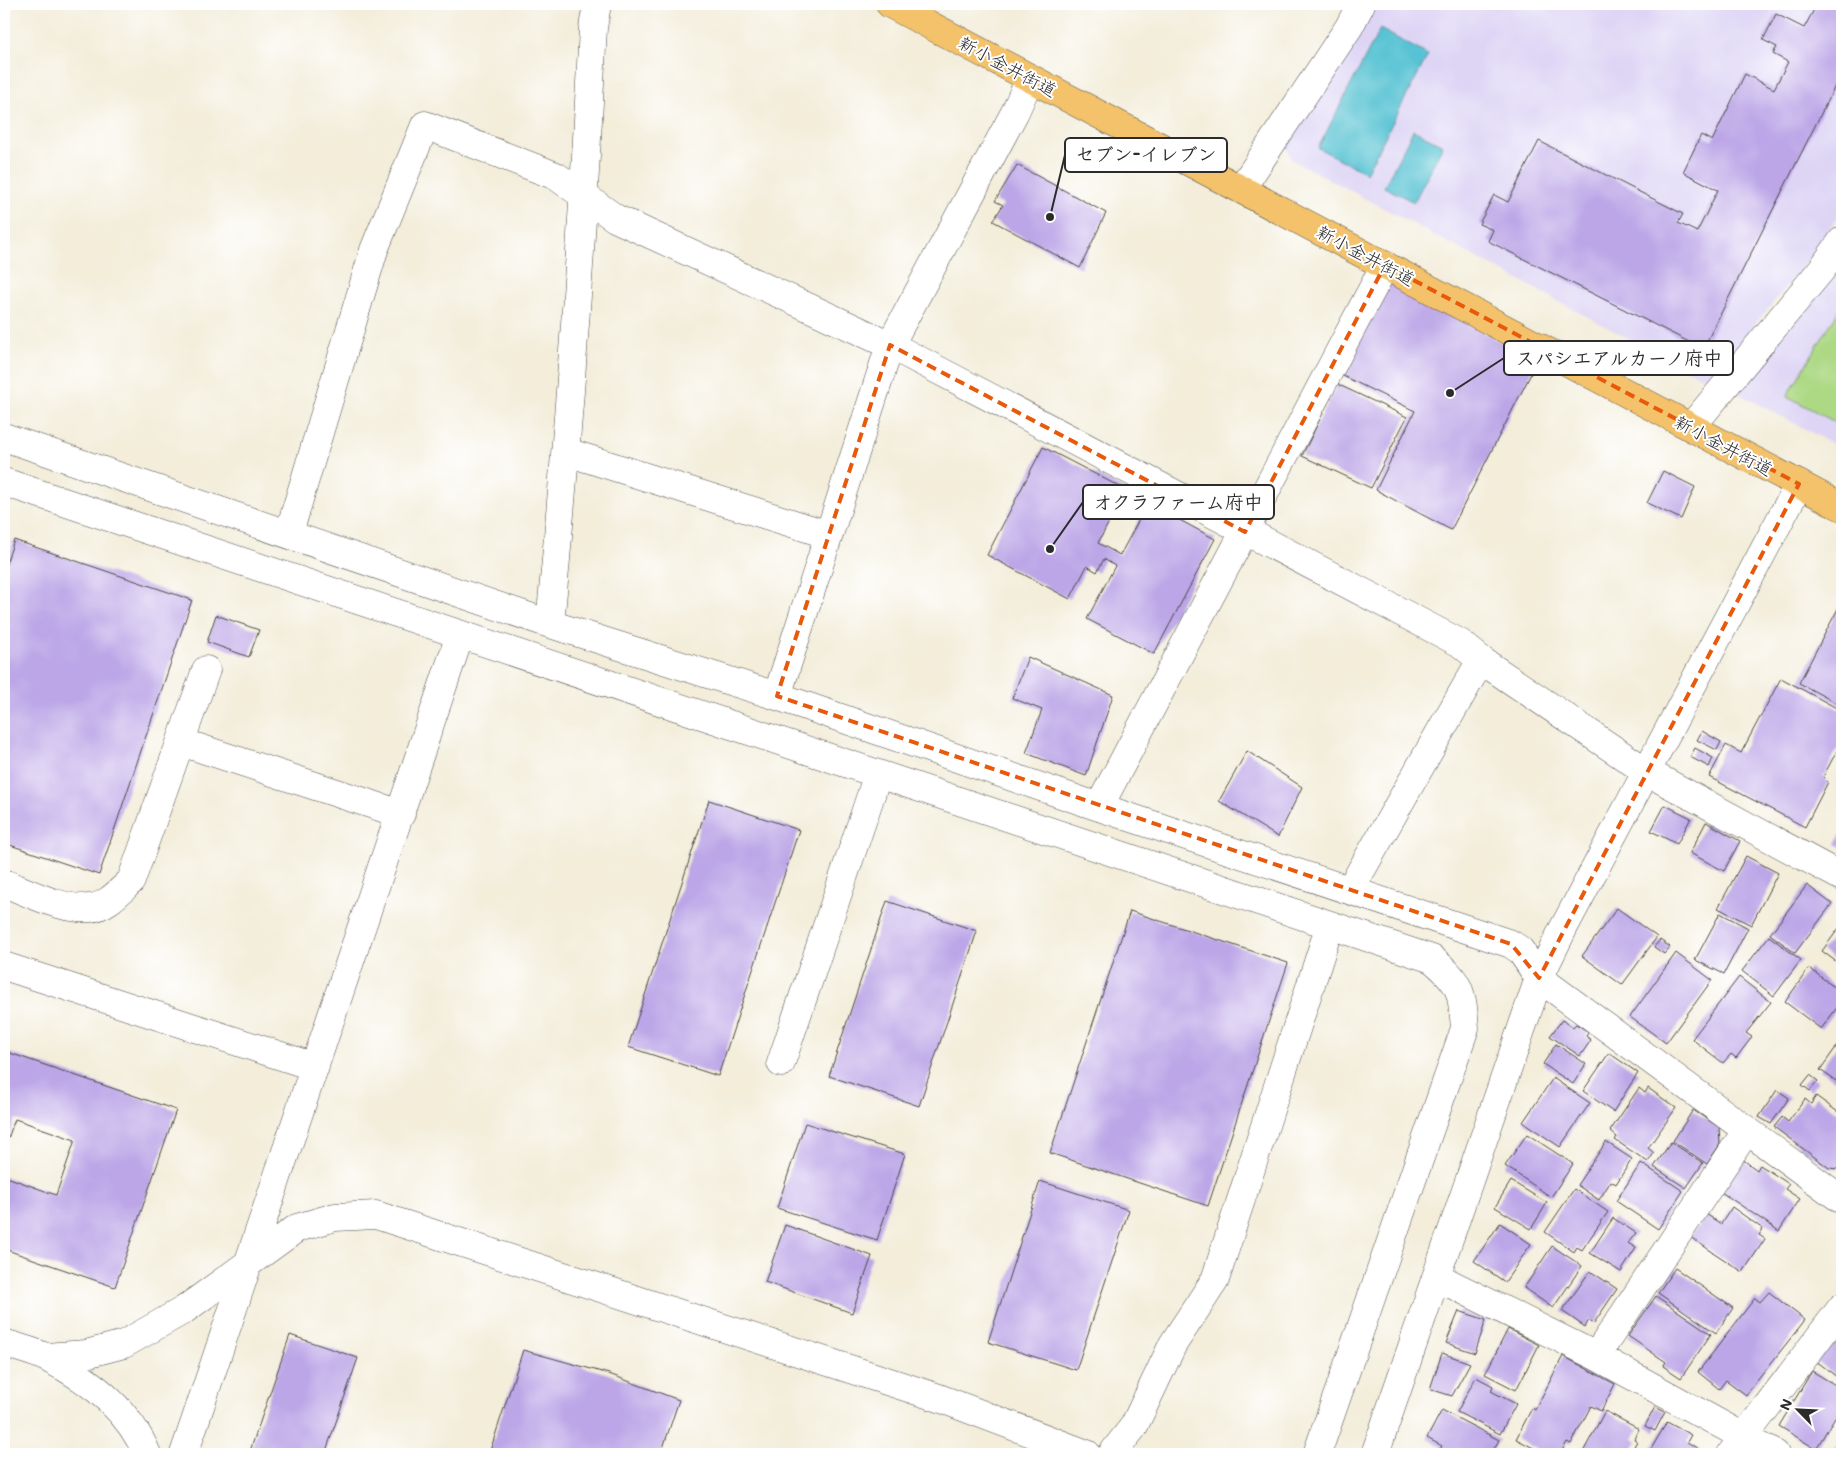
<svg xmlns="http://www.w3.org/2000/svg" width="1846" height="1458" viewBox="0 0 1846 1458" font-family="Mali,'Klee One',sans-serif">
	<rect width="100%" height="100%" fill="#fff"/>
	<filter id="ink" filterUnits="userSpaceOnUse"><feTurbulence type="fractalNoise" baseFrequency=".02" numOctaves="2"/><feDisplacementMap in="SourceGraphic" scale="10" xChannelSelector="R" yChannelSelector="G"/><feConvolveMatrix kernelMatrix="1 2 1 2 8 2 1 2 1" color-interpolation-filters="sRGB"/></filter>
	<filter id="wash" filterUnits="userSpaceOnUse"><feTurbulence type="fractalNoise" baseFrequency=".0096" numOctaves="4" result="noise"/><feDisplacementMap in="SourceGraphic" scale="20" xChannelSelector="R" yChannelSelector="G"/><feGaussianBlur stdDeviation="1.12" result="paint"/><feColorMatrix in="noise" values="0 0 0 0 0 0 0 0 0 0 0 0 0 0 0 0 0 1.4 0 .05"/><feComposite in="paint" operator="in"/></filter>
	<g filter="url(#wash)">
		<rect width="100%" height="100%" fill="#f3edda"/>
		<path fill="#ded5f5" d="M1375,4H1842V211L1809,259L1715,373L1701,377L1291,159L1285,143L1360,32Z
			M1842,259V449L1736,392Z"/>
		<path fill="#add985" stroke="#6c8258" d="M1842,305V426L1787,396Z"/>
		<path fill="#57c2d3" stroke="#41767f" d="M1380,29L1428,55L1366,173L1318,148Z
			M1413,130L1443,145L1414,202L1384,187Z"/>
		<g id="blocks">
			<path fill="#bca6e7" d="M1817,4H1842V72L1703,349L1488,241L1493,230L1479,224L1494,195L1508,202L1539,141L1683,214L1678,223L1697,232L1718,190L1683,172L1701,135L1712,141L1745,74L1774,89L1788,62L1773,54L1777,47L1763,40L1776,14L1804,28Z
				M1017,165L1106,213L1080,268L993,221L1003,205L995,201Z
				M1390,281L1537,362L1451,530L1376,490L1415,411L1341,375Z
				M1337,384L1407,417L1371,488L1302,456Z
				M1043,447L1126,490L1098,543L1120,555L1148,503L1215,539L1154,654L1087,619L1115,566L1104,559L1097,572L1087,566L1070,599L987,555Z
				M1663,471L1695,487L1681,519L1647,503Z
				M14,540L192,600L99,875L4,843V570Z
				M1842,601V706L1799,683Z
				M216,615L259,630L249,657L207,642Z
				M1028,657L1113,695L1086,776L1026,753L1042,710L1012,698Z
				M1781,678L1842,711V741L1823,777L1828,782L1805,827L1709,777L1726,745L1741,753Z
				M1702,731L1721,742L1717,750L1697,740Z
				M1695,748L1713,758L1709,767L1690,757Z
				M1247,751L1302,787L1278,837L1219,801Z
				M709,800L799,830L718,1076L628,1047Z
				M1665,805L1691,818L1677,844L1651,831Z
				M1706,822L1740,841L1724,871L1690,853Z
				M1842,831V847L1836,844Z
				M1746,856L1778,873L1751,925L1718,908Z
				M1807,885L1832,904L1795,953L1770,934Z
				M887,901L977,931L919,1106L829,1076Z
				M1617,908L1657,937L1622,985L1582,956Z
				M1130,911L1288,963L1208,1206L1050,1153Z
				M1720,913L1748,928L1724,974L1695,960Z
				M1842,924V966L1822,951Z
				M1769,936L1801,960L1774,996L1742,971Z
				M1660,940L1670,947L1664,954L1654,947Z
				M1676,953L1712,980L1666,1043L1630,1017Z
				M1809,968L1842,993V1001L1821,1029L1785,1002Z
				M1739,977L1771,1002L1746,1033L1752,1037L1736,1058L1731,1054L1723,1063L1692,1039Z
				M1562,1020L1573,1027L1576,1024L1589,1032L1586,1036L1591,1040L1580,1056L1550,1036Z
				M1842,1039V1073L1836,1081L1820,1070Z
				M1556,1044L1586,1064L1573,1084L1543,1064Z
				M4,1051L176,1110L115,1287L4,1249V1176L56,1195L75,1140L15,1119L6,1144L4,1143Z
				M1609,1053L1638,1073L1613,1112L1583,1091Z
				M1810,1075L1818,1081L1810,1091L1802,1085Z
				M1553,1078L1590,1103L1560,1147L1523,1122Z
				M1639,1088L1645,1093L1648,1088L1676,1108L1648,1148L1654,1153L1648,1162L1615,1140L1617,1137L1610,1131Z
				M1777,1090L1789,1098L1771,1124L1759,1117Z
				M1816,1096L1842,1115V1163L1838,1169L1829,1168L1774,1127L1782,1117L1788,1122L1805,1099L1811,1104Z
				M1693,1110L1719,1127L1720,1144L1707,1164L1673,1141Z
				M805,1123L905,1154L877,1240L777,1208Z
				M1527,1134L1573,1164L1551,1197L1505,1166Z
				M1606,1142L1632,1159L1616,1184L1611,1181L1599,1200L1577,1185Z
				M1671,1142L1703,1163L1686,1188L1654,1167Z
				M1742,1159L1757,1170L1760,1165L1789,1184L1785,1189L1800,1199L1779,1231L1721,1192Z
				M1641,1163L1683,1191L1658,1229L1616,1201Z
				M1040,1181L1129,1210L1076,1370L988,1342Z
				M1511,1181L1547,1203L1531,1229L1495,1207Z
				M1574,1189L1608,1212L1582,1250L1577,1247L1574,1252L1545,1232Z
				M1732,1207L1763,1229L1759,1235L1765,1239L1743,1272L1690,1237L1706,1214L1721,1224Z
				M1613,1218L1636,1233L1628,1243L1636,1248L1621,1272L1590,1253Z
				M1500,1223L1531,1244L1505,1282L1474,1261Z
				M785,1225L872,1256L852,1313L765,1282Z
				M1552,1246L1582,1266L1553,1308L1524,1288Z
				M1675,1268L1733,1308L1716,1333L1658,1293Z
				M1590,1271L1617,1289L1594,1323L1589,1320L1585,1327L1562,1311Z
				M1769,1292L1805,1320L1746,1395L1726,1380L1719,1389L1698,1372L1755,1298L1760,1302Z
				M1656,1296L1711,1334L1681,1378L1663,1366L1666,1362L1628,1336Z
				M1459,1311L1486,1320L1475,1353L1446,1343Z
				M1842,1325V1381L1815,1360Z
				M1508,1329L1539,1345L1516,1390L1485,1374Z
				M290,1335L358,1358L325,1454H249Z
				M523,1350L609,1374L679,1400L661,1454H489Z
				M1442,1353L1470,1363L1452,1396L1430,1389Z
				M1563,1356L1615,1384L1601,1411L1591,1406L1571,1444L1567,1442L1560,1454H1545L1516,1439L1532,1408L1535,1410Z
				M1812,1371L1842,1389V1405L1816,1449L1779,1426Z
				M1476,1377L1493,1386L1491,1391L1516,1404L1500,1434L1457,1412Z
				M1655,1407L1665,1412L1655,1431L1645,1426Z
				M1442,1410L1499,1440L1491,1454H1437L1442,1446L1427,1438Z
				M1605,1411L1639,1429L1634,1439L1637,1441L1630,1454H1582Z
				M1667,1422L1691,1435L1687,1442L1699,1449L1696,1454H1648Z
				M1842,1435V1454H1832Z"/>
		</g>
	</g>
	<g filter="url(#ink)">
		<use href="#blocks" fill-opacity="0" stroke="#494845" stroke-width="1"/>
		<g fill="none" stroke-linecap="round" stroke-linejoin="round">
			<g stroke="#494845" stroke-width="29">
				<path id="minor" d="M1241,189L1349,27L1361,4
					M1691,427L1822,269L1842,241
					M4,437L550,624L777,696L1099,807L1511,944L1520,950L1539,978L1842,1200
					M567,452L829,535
					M4,482L1432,959C1461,983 1462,991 1465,1028L1317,1454
					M289,533L374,250L425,125L556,176L615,218L890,345L1460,643L1481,660L1647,772L1842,877
					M550,624C569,425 583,227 593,28L597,4
					M777,696L890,345L1015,112L1030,78
					M181,742L401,814
					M1099,807L1385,265
					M4,883C30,893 62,910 90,908C106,907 120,891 131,881L206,670
					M1350,890L1481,660
					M4,966L315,1067
					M781,1063L878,774
					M1437,1277L1596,1356L1775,1454
					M4,1343C18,1348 34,1351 47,1358C89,1379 129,1410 147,1454
					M1596,1356L1747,1130
					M46,1357L86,1354L124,1344L184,1310L297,1228L335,1217L376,1215L939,1398L1087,1454
					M184,1454L460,635
					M1112,1454L1134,1426L1173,1344L1215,1280L1330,925
					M1375,1454L1539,978L1563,929L1799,484
					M1731,1454L1842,1307"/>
			</g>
			<g stroke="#494845" stroke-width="29">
				<path id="major" d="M890,4L1842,507"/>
			</g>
			<use href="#minor" stroke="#fff" stroke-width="28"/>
			<use href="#major" stroke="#f3c26a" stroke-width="28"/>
		</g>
	</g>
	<path fill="none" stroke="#e8590c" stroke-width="4" stroke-dasharray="10 6" stroke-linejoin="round" d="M1385,265L1799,484L1539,978L1511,944L777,696L890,345L1245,532Z"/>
	<g text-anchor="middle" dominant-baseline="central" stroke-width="4" stroke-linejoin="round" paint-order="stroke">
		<g font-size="18" fill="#2b2b2b" stroke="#fff">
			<text transform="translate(1008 66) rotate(28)">新小金井街道</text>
			<text transform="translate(1366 255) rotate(28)">新小金井街道</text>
			<text transform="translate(1724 445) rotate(28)">新小金井街道</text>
		</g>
	</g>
	<path fill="none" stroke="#2b2b2b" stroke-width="2" d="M1050 217L1065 155M1450 393L1504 358M1050 549L1083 502"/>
	<g fill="#2b2b2b" stroke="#fff" stroke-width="2">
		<circle cx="1050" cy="217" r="5"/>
		<circle cx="1450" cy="393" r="5"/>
		<circle cx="1050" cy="549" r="5"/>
	</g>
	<g fill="#fff" stroke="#2b2b2b" stroke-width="2">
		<rect x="1065" y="138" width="162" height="34" rx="5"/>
		<rect x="1504" y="341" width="229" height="34" rx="5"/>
		<rect x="1083" y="485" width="191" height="34" rx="5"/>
	</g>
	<g font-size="19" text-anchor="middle" font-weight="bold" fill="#2b2b2b">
		<text x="1146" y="161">セブン-イレブン</text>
		<text x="1619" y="365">スパシエアルカーノ府中</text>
		<text x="1178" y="509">オクラファーム府中</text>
	</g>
	<rect width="1846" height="1458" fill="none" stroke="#fff" stroke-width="20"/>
	<g transform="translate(1798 1410) rotate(294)" stroke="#ffffff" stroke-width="4" paint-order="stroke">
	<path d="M0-4L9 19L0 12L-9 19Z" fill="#2b2b2b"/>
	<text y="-8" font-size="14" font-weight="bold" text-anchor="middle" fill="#2b2b2b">N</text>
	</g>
</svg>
